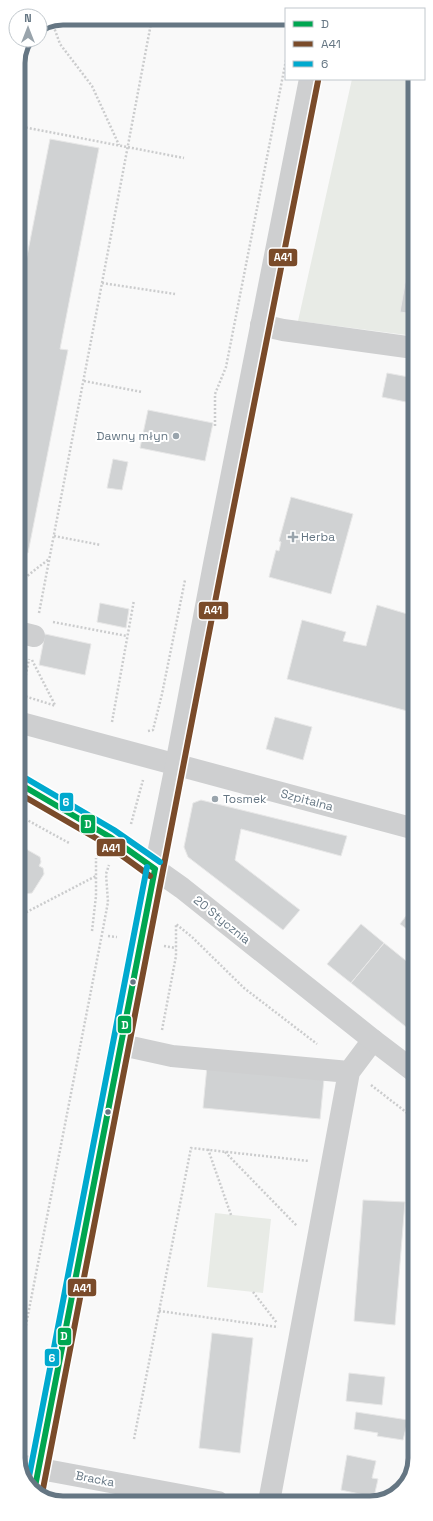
<svg xmlns="http://www.w3.org/2000/svg" width="433" height="1521" viewBox="0 0 433 1521" font-family="'Space Grotesk',sans-serif">
	<rect width="100%" height="100%" fill="#f9f9f9"/>
	<path fill="#e8ebe6" d="M352,79H414V336L298,321Z
		M215,1213L271,1219L263,1293L207,1287Z"/>
	<path fill="#d0d2d3" stroke="#e8e8e8" d="M50,139L99,148L60,349L68,350L28,553L18,551V302Z
		M414,233V314L400,312Z
		M387,373L414,378V388L411,403L382,397Z
		M148,410L213,423L205,461L140,448Z
		M113,459L128,462L122,490L107,488Z
		M291,497L353,514L331,594L269,577L276,550L279,551L281,542L279,541Z
		M100,603L129,609L126,628L97,622Z
		M377,605L414,616V645L412,655H414L415,713L287,679L302,620L346,632L343,641L366,646Z
		M45,634L91,644L85,675L39,665Z
		M275,717L312,727L303,760L266,749Z
		M201,800L347,836L341,856L241,829L235,860L300,910L283,930L188,857L184,847L193,803Z
		M19,845L40,857L41,862L39,866L43,868L44,874L32,893L24,894L19,891Z
		M415,884V897L408,893Z
		M415,904V935L400,924Z
		M361,924L384,943L351,983L327,964Z
		M384,943L415,968V1034L351,983Z
		M207,1066L324,1079L320,1119L203,1108Z
		M363,1200L405,1202L395,1325L354,1321Z
		M212,1333L253,1338L240,1453L199,1448Z
		M349,1373L385,1377L382,1405L346,1401Z
		M356,1412L408,1420L403,1440L377,1436L378,1433L354,1429Z
		M347,1455L376,1461L372,1478L378,1479L374,1497L341,1490Z"/>
	<g fill="none" stroke-linecap="round" stroke-linejoin="round">
		<path stroke="#cbcccd" stroke-width="2.5" stroke-dasharray="2 2" stroke-linecap="butt" d="M52,22L60,44L92,86L119,145
			M18,103L29,40
			M18,126L184,158
			M102,283L175,294
			M84,381L142,392
			M215,426V394L226,367L286,60
			M54,536L101,545
			M18,583L49,559
			M39,613L102,283L152,18
			M53,622L127,636
			M32,660L55,705
			M18,694L56,706
			M22,695L29,659
			M112,722L134,600
			M148,731L153,730L162,694L185,580
			M18,815L69,843
			M131,824L143,780
			M19,916L96,876
			M92,931L96,896V858
			M108,936L117,937
			M164,946L176,948
			M19,1006L20,1007
			M162,1030L176,956V924L192,937L244,988L317,1044
			M371,1085L415,1119
			M208,1149L231,1215
			M225,1152L297,1226
			M253,1292L277,1323
			M159,1311L278,1327
			M19,1361L102,934L108,902L106,874L109,865
			M134,1439L191,1148L309,1161"/>
		<path stroke="#cecfd0" stroke-width="22" d="M261,325L283,330L414,348
			M18,632L34,636
			M18,722L415,829
			M122,1045L172,1056L349,1072
			M19,1465L218,1502
			M269,1502L349,1072L373,1040"/>
		<path stroke="#cecfd0" stroke-width="22" d="M18,783L110,837L182,888L373,1040L415,1072
			M34,1492L155,869L176,765L214,564L310,79"/>
		<g stroke="#fff" stroke-width="9">
			<path id="bus-1" d="M18,783L110,837L155,869
				M34,1492L155,869"/>
		</g>
		<g stroke="#fff" stroke-width="9">
			<path id="bus-2" d="M18,793L106,844L150,876
				M42,1494L222,566L318,81"/>
		</g>
		<g stroke="#fff" stroke-width="9">
			<path id="bus-3" d="M22,776L114,830L160,862
				M28,1482L147,867"/>
		</g>
		<use href="#bus-1" stroke="#00a651" stroke-width="6"/>
		<use href="#bus-2" stroke="#7a4b2a" stroke-width="6"/>
		<use href="#bus-3" stroke="#00a9ce" stroke-width="6"/>
	</g>
	<g fill="#99a4ac" stroke="#fff" stroke-width="1.5">
		<circle cx="176" cy="436" r="4"/>
		<path d="M291 531h4v4h4v4h-4v4h-4v-4h-4v-4h4z"/>
		<circle cx="215" cy="799" r="4"/>
	</g>
	<g fill="#657683" stroke="#fff" stroke-width="1.5">
		<circle cx="133" cy="982" r="3.5"/>
		<circle cx="108" cy="1112" r="3.5"/>
	</g>
	<g text-anchor="middle" dominant-baseline="central" stroke-width="4" stroke-linejoin="round" paint-order="stroke">
		<g font-size="12" fill="#657683" stroke="#fff" text-anchor="start">
			<text x="168" y="436" text-anchor="end">Dawny młyn</text>
			<text x="301" y="537">Herba</text>
			<text x="223" y="799">Tosmek</text>
		</g>
		<g font-size="12" fill="#657683" stroke="#fff">
			<text transform="translate(307 800) rotate(15)">Szpitalna</text>
			<text transform="translate(222 920) rotate(39)">20 Stycznia</text>
			<text transform="translate(95 1479) rotate(11)">Bracka</text>
		</g>
	</g>
	<path d="M0 0H433V1521H0ZM63 25H370A38 38 0 0 1 408 63V1458A38 38 0 0 1 370 1496H63A38 38 0 0 1 25 1458V63A38 38 0 0 1 63 25Z" fill="#fff" fill-rule="evenodd"/>
	<path fill="none" stroke="#657683" stroke-width="5" d="M63 25H370A38 38 0 0 1 408 63V1458A38 38 0 0 1 370 1496H63A38 38 0 0 1 25 1458V63A38 38 0 0 1 63 25Z"/>
	<g stroke="#fff" stroke-width="1.5">
		<rect x="268" y="248" width="30" height="19" rx="4" fill="#7a4b2a"/>
		<rect x="198" y="601" width="31" height="19" rx="4" fill="#7a4b2a"/>
		<rect x="59" y="792" width="15" height="20" rx="4" fill="#00a9ce"/>
		<rect x="80" y="814" width="16" height="20" rx="4" fill="#00a651"/>
		<rect x="96" y="838" width="30" height="19" rx="4" fill="#7a4b2a"/>
		<rect x="117" y="1015" width="15" height="19" rx="4" fill="#00a651"/>
		<rect x="67" y="1278" width="30" height="19" rx="4" fill="#7a4b2a"/>
		<rect x="57" y="1327" width="15" height="19" rx="4" fill="#00a651"/>
		<rect x="44" y="1348" width="16" height="19" rx="4" fill="#00a9ce"/>
	</g>
	<g font-size="11" text-anchor="middle" font-weight="bold" fill="#fff">
		<text x="283" y="261">A41</text>
		<text x="213" y="614">A41</text>
		<text x="66" y="806">6</text>
		<text x="88" y="828">D</text>
		<text x="111" y="852">A41</text>
		<text x="125" y="1029">D</text>
		<text x="82" y="1292">A41</text>
		<text x="64" y="1340">D</text>
		<text x="52" y="1362">6</text>
	</g>
	<rect x="285" y="8" width="140" height="72" fill="#ffffff" stroke="#c1c8cd"/>
	<rect x="293" y="21" width="20" height="6" fill="#00a651" stroke="#c1c8cd"/>
	<text x="321" y="28" font-size="12" fill="#657683">D</text>
	<rect x="293" y="41" width="20" height="6" fill="#7a4b2a" stroke="#c1c8cd"/>
	<text x="321" y="48" font-size="12" fill="#657683">A41</text>
	<rect x="293" y="61" width="20" height="6" fill="#00a9ce" stroke="#c1c8cd"/>
	<text x="321" y="68" font-size="12" fill="#657683">6</text>
	<g transform="translate(28 28)"><circle r="19" fill="#ffffff" stroke="#c1c8cd"/>
	<path d="M0-3L7 15L0 10L-7 15Z" fill="#99a4ac"/>
	<text y="-6" font-size="11" font-weight="bold" text-anchor="middle" fill="#657683">N</text>
	</g>
</svg>
